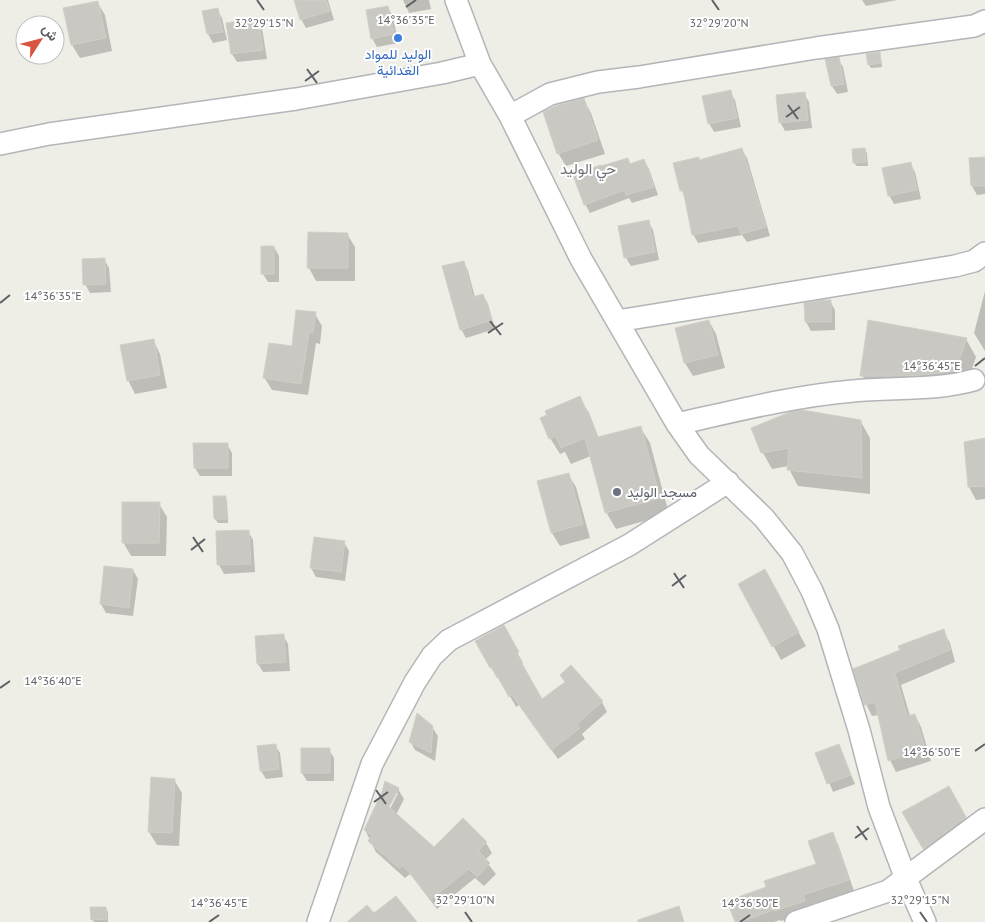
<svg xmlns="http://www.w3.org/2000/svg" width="985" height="922" viewBox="0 0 985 922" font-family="'PT Sans',Vazirmatn,sans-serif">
	<rect width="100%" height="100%" fill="#eeede6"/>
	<path fill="#0003" fill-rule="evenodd" d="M295,0H328L334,20L306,28L301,19Z
		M403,0H429L431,9L409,13Z
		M862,0H897L866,6Z
		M97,2L105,15L112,51L80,58L72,45Z
		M388,8L393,16L398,43L377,47L372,38Z
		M217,9L222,18L227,40L213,43L208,34L204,12Z
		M257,19L262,28L267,59L237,62L232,54Z
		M879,53L881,57L882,67L871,68L869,65Z
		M838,59L843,67L848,92L837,94L832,86Z
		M730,92L735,100L741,127L714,132L709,123Z
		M804,94L809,102L812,128L785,131L780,122Z
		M584,100L591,113L605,154L566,166L558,153Z
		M742,150L747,158L770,236L747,242L742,235L698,243L693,234L686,198L681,190L698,159L700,161Z
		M865,150L867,153L868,166H857L854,163Z
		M985,158V194L977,195L972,186L971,159Z
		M628,160L631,165L644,161L649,169L658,195L632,203L629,198L590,213L585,204L601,168Z
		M910,163L915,172L921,199L894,204L889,195Z
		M648,221L653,230L659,260L631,266L626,258Z
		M347,234L355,247V281H316L309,268Z
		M274,247L279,256V282H268L263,274Z
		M104,259L109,268L111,292L90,293L85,284Z
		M464,262L468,271L475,297L483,295L488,304L495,329L466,338L461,329Z
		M985,291V351L974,333Z
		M830,301L835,310V330L811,331L806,322V304Z
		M315,314L322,326L320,344L316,343L308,395L272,390L264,377L293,348Z
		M709,321L716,334L725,368L693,376L685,363L677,329Z
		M966,339L976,357L965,389L872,393L862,375Z
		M153,340L160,354L167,388L135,394L128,380Z
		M579,397L589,413L599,438L640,427L650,443L669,514L616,529L606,512L591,456L571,464L565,452L560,454L550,438Z
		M861,422L870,438V494L798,486L789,469V466L772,469L763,453L753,429Z
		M985,439V499L976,500L969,487Z
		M227,444L232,453V476H200L195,468Z
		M568,474L576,487L590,538L560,546L552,533Z
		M215,497H225L227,501L228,523H218L215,519Z
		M159,504L167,517L166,556H131L123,542Z
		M248,531L253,540L255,572L224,574L219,565L217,533Z
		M344,542L349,551L345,581L316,577L311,568Z
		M133,570L138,579L133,616L106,613L101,604Z
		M772,584L806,646L781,660L740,585Z
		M503,627L523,663L521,664L541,701L602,702L607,712L582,734L585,739L558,759L519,705L516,707L499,676L497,678L476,641Z
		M943,631L950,643L955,662L901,685L910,716L915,715L921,727L931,761L896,772L890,760L879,715L872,716L866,704L901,651Z
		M283,635L288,644L290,671L263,672L258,664Z
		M432,727L438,736L435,761L415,750L410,741Z
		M275,745L280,753L283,777L266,779L261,771Z
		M838,745L855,784L833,792L817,753Z
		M329,750L334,758V781H307L302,773Z
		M174,780L182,793L179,846L157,845L149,832Z
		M948,788L973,831L932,862L904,812Z
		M398,789L404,799L396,815L434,849L486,843L492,853L485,860L496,874L484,886L475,878L437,909L410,874L405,878L376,852L365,830ZM395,793H398L388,813L385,812Z
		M832,834L838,844L854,891L808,906L810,912L781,921L780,920L774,922H736L767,887L817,865Z
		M105,908L108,912V922H94L92,919Z"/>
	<path fill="#cac8c2" stroke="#d2cfc5" d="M294,0H326L330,11L300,20Z
		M98,1L106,38L71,45L63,8Z
		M388,6L394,34L371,39L366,10Z
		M218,8L223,32L207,34L202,11Z
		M258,18L263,50L231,54L226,23Z
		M880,52L881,63L868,65L866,54Z
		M839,57L844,84L831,86L825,59Z
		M731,90L737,118L708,124L702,96Z
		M805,92L808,120L779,123L776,95Z
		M584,98L598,140L557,154L543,112L555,106Z
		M742,148L766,227L741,234L738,226L692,235L683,190L680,191L673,163L699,157V160Z
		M865,148L866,162L853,163L852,149Z
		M985,157V186H971L969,158Z
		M628,158L630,164L644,159L654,187L626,195L625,190L584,205L573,175L601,165V166Z
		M911,162L917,190L888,196L882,168Z
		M649,220L655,252L624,258L618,226Z
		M308,232L348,233V268H307Z
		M261,246H274V274H261Z
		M105,258L106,284L83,285L82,259Z
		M464,261L473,297L483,294L492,320L460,330L442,266Z
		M822,300H831V322H805L804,303Z
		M296,310L316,312L313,332H309L301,384L263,378L269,343L292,346Z
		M709,320L718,355L684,363L675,328Z
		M868,320L967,338L955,371L913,376H860Z
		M154,339L160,375L127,381L120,345Z
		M580,396L598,437L641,426L660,498L605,513L585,438L561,448L556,436L549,439L540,418L547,415L545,411Z
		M802,410L861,420L862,478L787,470L789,448L761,453L751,428L790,412Z
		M985,438V486L968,487L964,442Z
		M193,443H228V468H194Z
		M569,473L583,524L551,533L537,481Z
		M213,496H226V519H214Z
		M122,502H160L159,543H122Z
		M249,530L251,564L217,565L216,531Z
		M314,537L345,541L341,572L310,568Z
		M104,566L133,569L129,608L100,604Z
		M765,569L799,632L772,647L738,584Z
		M504,625L519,652L516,653L542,699L565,682L560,675L571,665L603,701L577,724L580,728L551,750L512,695L509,697L492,667L490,668L475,641Z
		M944,629L950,650L895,673L907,716L915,714L925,749L888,761L875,702L864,705L853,669L900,650L898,646Z
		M284,634L286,662L257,664L255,636Z
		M417,713L433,726L431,753L409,742Z
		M276,744L279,769L260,771L257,746Z
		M839,744L851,775L827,784L815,753Z
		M301,748H330V773H301Z
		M151,777L175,779L172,833L148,832Z
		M385,781L399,788L389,807L434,847L463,818L487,842L479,850L480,853L490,863L477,877L469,869L431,899L403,865L399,868L368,841L372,835L364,830L382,792Z
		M949,786L966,817L923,849L902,812Z
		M833,832L849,880L803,895L805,901L774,911L773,910L740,922H735L727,901L766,887L764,881L816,864L808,841Z
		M396,896L417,922H347L367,905L374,913Z
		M679,906L684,922H638V920Z
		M90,907H106L107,919L91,920Z"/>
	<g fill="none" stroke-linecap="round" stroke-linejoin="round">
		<g stroke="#b3b5b9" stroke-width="24">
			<path id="minor" d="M456,0L480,64L510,116L581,259L677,424L699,455L764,518L792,553L812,591L828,629L859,730L879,807L906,879L925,922
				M510,116L550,94L598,82L639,77L816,48L974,26L985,21
				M0,144L49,134L296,99L442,73L480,64
				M617,321L955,266L974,261L985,253
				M677,424C735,411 794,396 853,391C894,387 934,391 974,380
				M318,922L372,764L415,682L432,656L449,640L629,545L728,482
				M796,922L888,891L985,819"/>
		</g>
		<use href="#minor" stroke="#fff" stroke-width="21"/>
	</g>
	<path fill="none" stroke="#5e6065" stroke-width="2" d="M257,0L264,10M712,0L719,10M406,7L416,0M307,69L317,83M305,81L319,71M788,105L798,119M786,117L800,107M0,303L10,295M490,321L501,335M488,333L503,323M975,366L985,358M193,537L203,552M191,550L205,539M674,573L684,588M672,586L686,575M0,688L10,681M975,751L985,744M376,790L386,804M374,802L388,792M857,826L867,840M855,838L869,828M465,912L472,922M920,912L927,922M209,922L219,915M740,922L750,915"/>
	<circle fill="#3f7fe0" stroke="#fff" stroke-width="2" cx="398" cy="38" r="5"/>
	<circle fill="#6b7280" stroke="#fff" stroke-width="2" cx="617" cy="492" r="5"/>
	<g text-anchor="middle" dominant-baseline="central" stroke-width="4" stroke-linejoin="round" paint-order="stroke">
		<g font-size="14" fill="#366cbe" stroke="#fff">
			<text x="398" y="54">الوليد للمواد<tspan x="398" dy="16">الغدائية</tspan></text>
		</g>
		<g font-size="14" fill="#5b616d" stroke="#fff" text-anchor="start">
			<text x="627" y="492">مسجد الوليد</text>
		</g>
		<g font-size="15" fill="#6f7277" stroke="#fff">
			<text x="588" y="168">حي الوليد</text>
		</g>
	</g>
	<g font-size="12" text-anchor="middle" fill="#5e6065" stroke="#fff" stroke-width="4" stroke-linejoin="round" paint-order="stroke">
		<text x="406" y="24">14°36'35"E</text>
		<text x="264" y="27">32°29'15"N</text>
		<text x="719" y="27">32°29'20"N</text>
		<text x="53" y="300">14°36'35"E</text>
		<text x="932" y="370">14°36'45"E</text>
		<text x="53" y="685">14°36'40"E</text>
		<text x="932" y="756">14°36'50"E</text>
		<text x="465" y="904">32°29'10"N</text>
		<text x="920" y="904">32°29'15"N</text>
		<text x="219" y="907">14°36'45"E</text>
		<text x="750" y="907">14°36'50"E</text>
	</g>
	<g transform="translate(40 40) rotate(54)"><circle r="24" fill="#ffffff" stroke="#bfbfc1"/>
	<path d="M0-4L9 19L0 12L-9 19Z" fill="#d85442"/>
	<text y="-8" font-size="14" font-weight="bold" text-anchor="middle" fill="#5e6065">ش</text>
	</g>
</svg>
